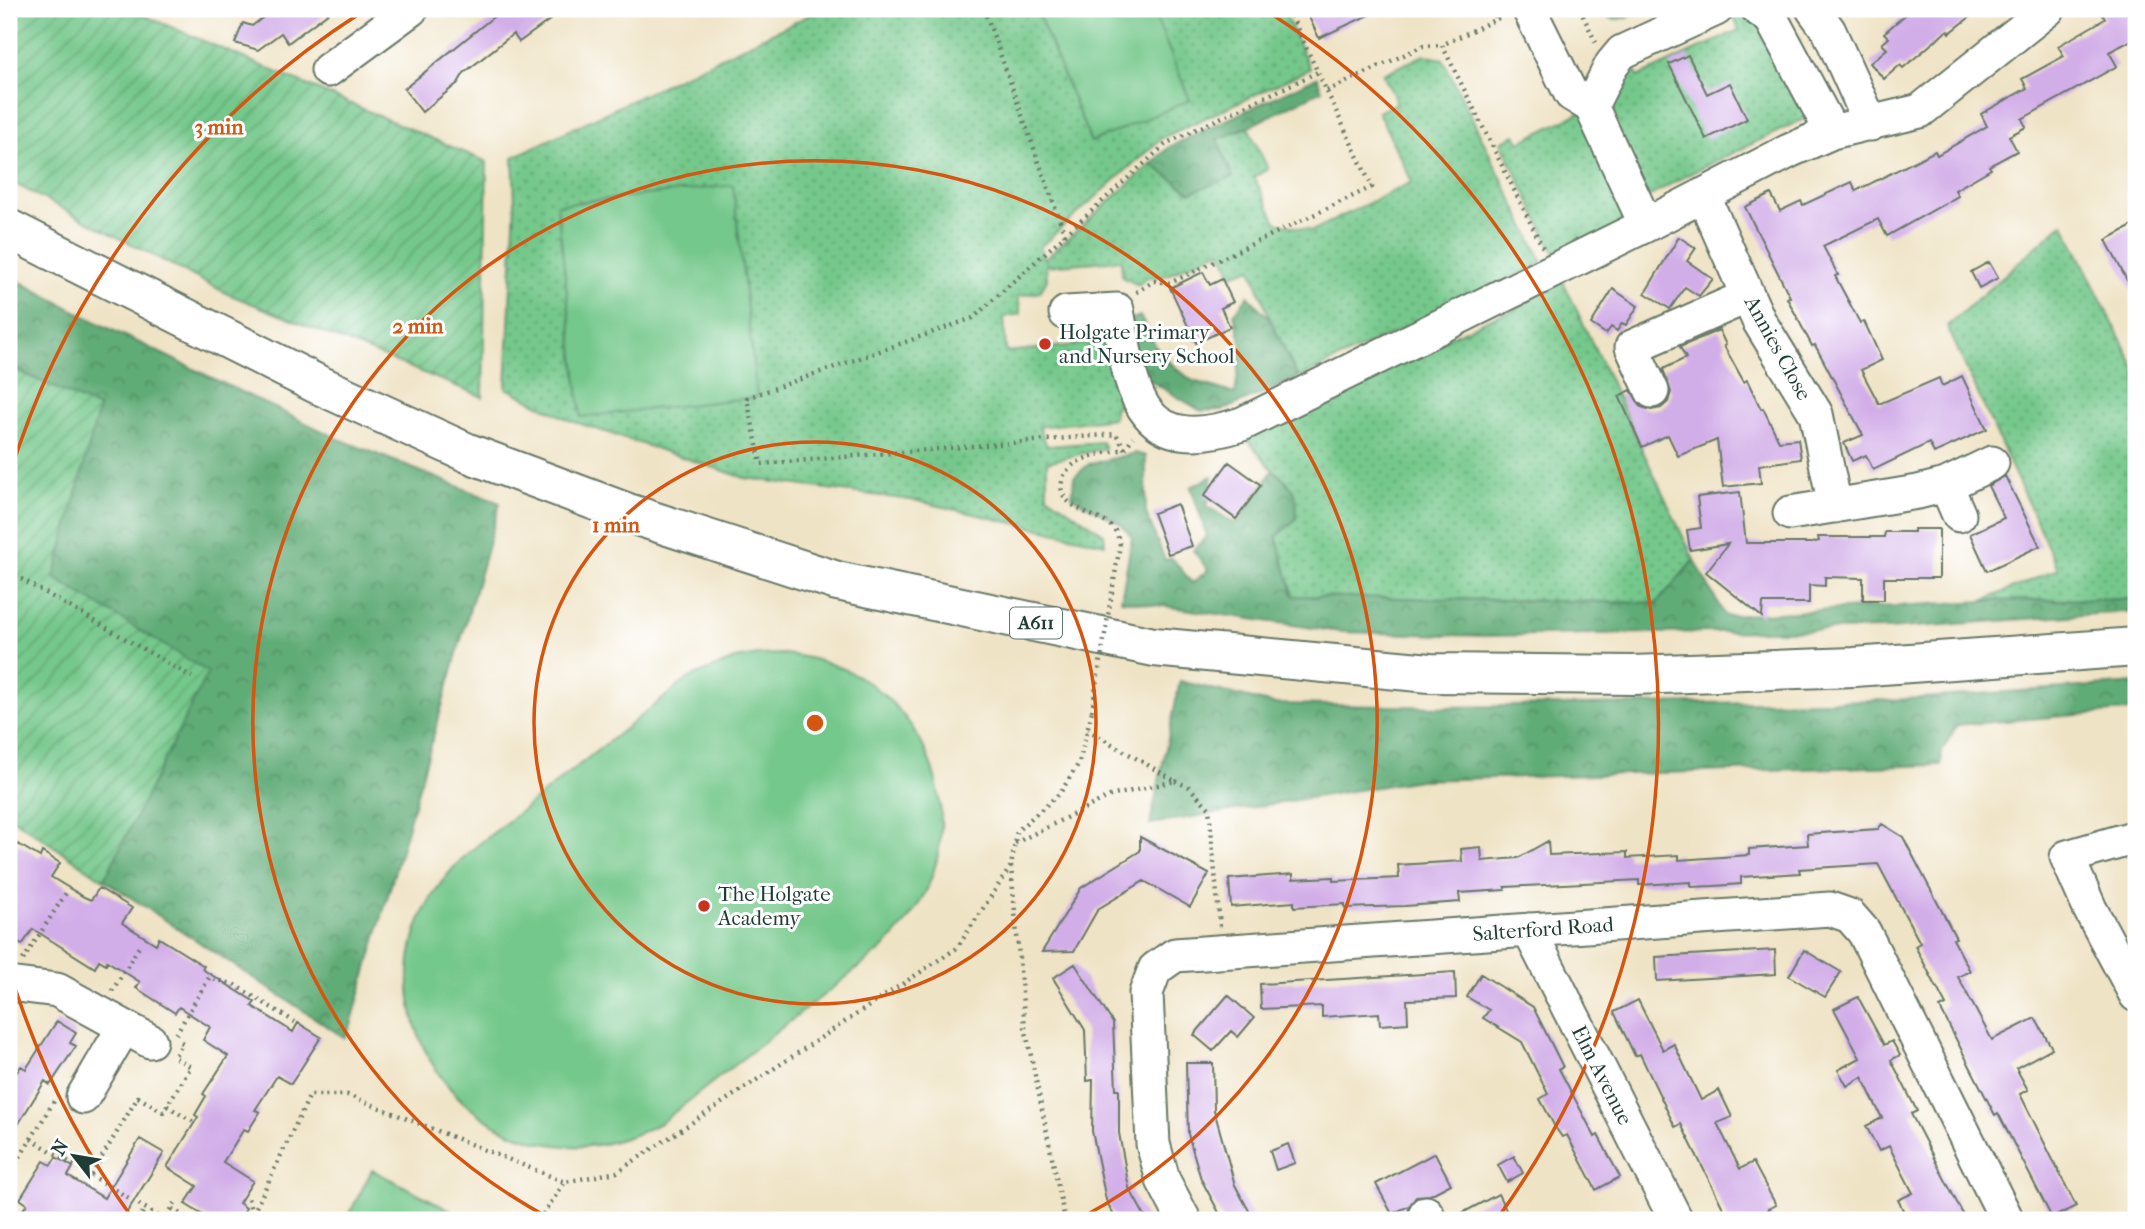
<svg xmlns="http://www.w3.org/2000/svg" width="2145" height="1229" viewBox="0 0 2145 1229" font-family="'IM FELL French Canon',serif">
	<defs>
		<pattern id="grass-dots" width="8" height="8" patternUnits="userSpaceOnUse" patternTransform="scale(1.75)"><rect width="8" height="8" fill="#75c88b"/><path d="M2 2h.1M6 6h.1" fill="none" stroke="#5fa472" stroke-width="1.8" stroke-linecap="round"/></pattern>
		<pattern id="forest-crowns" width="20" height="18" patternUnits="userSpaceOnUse" patternTransform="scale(1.75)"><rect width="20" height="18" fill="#60ac77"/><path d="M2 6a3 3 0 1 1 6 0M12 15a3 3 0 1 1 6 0" fill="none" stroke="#4f8d62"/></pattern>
		<pattern id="garden-furrows" width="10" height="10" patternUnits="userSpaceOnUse" patternTransform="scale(1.75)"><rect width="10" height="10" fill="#75c88b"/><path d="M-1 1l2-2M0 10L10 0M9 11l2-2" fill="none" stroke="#5fa472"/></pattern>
	</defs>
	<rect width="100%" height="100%" fill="#fff"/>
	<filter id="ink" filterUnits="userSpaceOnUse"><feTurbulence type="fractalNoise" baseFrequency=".0143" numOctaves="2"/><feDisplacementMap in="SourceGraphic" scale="14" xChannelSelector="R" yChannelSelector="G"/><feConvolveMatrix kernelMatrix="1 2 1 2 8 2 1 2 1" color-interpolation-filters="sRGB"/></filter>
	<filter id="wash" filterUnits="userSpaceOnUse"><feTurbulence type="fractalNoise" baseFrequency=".00686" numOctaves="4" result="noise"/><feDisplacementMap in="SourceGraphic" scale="28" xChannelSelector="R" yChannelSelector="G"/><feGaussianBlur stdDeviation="1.57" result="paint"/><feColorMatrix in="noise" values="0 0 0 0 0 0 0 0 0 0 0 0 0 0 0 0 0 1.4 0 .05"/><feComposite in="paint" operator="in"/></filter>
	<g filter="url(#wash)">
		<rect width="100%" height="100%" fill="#efe3c5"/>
		<path fill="url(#grass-dots)" stroke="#4a8260" stroke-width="2" d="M822,9H1283L1310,69L1162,138L1040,247L1045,259L1151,164L1190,192L1232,177L1216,139L1248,127L1268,169L1254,177L1276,222L1312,231L1412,182L1378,112L1397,103L1383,74L1424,55L1443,59L1543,263L1298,378L1270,319L1251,268L1232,275L1221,250L1165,276L1147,278L1138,285L1122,277L1121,260L1046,266L1047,279L1040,292L1018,296L1021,314L1004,317L1006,352L1115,341L1125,401L1114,408V418L1039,427L1047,446L1102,442L1105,448L1047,462V495L1104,534L1105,544L918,501L745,478L569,420L506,388L515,202L513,157Z
			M1597,9H1644C1626,18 1612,26 1597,9Z
			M1737,10L1754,13L1808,117L1687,175L1648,197L1608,115L1617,79L1630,60L1638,77L1739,30L1732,13Z
			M1585,110L1627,222L1556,257L1501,142L1515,135L1520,142Z
			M2063,223L2136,370V599L1983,601L2058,569L1947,326Z
			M1563,281L1694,560L1657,603L1293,596L1276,537L1296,519L1287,481L1273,470L1242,433L1496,316L1511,311L1528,302L1543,286Z"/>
		<path fill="url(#forest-crowns)" stroke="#407456" stroke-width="2" d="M1317,77L1322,90L1248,127L1217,139L1233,177L1191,192L1151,164L1169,147Z
			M9,276L102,325L339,439L500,503L351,1025L345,1038L104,880L207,672L54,578L99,408L9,366Z
			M1248,296L1270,319L1298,378L1223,410L1201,411L1134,371L1129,320L1140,316L1160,354L1191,380L1235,394L1242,345L1234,314Z
			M1135,453L1146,456V513L1165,560L1172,558L1192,583L1208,570L1193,550L1207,536L1191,487L1212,476L1207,506L1234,523L1240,520L1273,470C1293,487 1299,492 1296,519L1276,537L1294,596L1657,603L1694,560L1725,616L1983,601L2136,599V611L1887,629L1483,636L1341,632L1121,600L1132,537L1121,524L1072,497L1074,477L1089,464Z
			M1180,681L1273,704L1445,707L1893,700L2136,683V710L1957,725L1942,751L1941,765L1419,780L1150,824Z"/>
		<path fill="url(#garden-furrows)" stroke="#4a8260" stroke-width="2" d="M9,9H129L487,162L483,397L228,294L9,181Z
			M9,367L99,408L54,578L208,672L104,880L9,816Z"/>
		<path fill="#75c88b" stroke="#4a8260" stroke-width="2" d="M1036,9H1152L1190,100L1091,142Z
			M733,185L757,397L581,417L557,205Z
			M784,654C809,657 833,662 856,675C930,717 962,811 927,889C916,912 900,931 882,949L662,1122C632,1138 599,1149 565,1146C450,1137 375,1017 424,911C435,888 451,869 469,852L689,678L735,659L759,655Z
			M372,1170L470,1220H346Z"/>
		<g id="blocks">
			<path fill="#d2aee8" d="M274,9H333L288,43L281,33L258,50L235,43L243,23L252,26Z
				M503,9H565L519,42L513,34L464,73L458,83L422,112L404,89Z
				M1305,9H1382L1319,38Z
				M1912,9H1980L1950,33L1948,30L1903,68L1900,65L1884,79L1870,63L1887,49L1882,44L1889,38L1884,33Z
				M2099,9H2125L2136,30V38L2109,52L2117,66L2022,119L2026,127L2009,136L2017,151L1989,166L1991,169L1955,190L1958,196L1887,236L1878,219L1823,246L1838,275L1835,276L1860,323L1864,321L1882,360L1861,370L1879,404L1939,378L1942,386L1962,376L1987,429L1934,453L1929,443L1873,470L1866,455L1852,461L1844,443L1863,435L1815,345L1812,346L1787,298L1790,297L1745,207L1771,194L1780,211L1801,201L1803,205L1852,182L1856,191L1935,151L1937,155L1987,126L1981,114L2027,88L2022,79L2064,56L2058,46L2105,19Z
				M1688,55L1707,94L1730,83L1747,119L1706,139L1669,64Z
				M2136,224V298L2106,240Z
				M1679,237L1696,248L1687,261L1713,279L1699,296L1685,287L1670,309L1645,293Z
				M1989,262L1998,278L1979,288L1971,272Z
				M1203,272L1210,285L1222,279L1233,302L1221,308L1230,327L1196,343L1170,288Z
				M1613,289L1638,306L1626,325L1622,323L1617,331L1611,327L1606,334L1591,324Z
				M1719,330L1726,345L1724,346L1744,382L1747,380L1761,409L1763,408L1779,441L1798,439L1801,459L1759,465L1761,483L1723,487L1717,440L1678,456L1668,435L1642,447L1619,396L1631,390L1641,407L1651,410L1661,408L1668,402L1671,392L1663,369L1686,358L1680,347Z
				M1229,462L1261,485L1236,519L1204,496Z
				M2005,476L2040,546L1987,571L1970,534L2004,518L1988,486Z
				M1740,492L1746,543H1812L1819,541L1818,537H1884L1885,532H1914V529H1939V578H1884V600H1863V578L1825,577V586L1809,585V603H1763L1762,617L1706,572L1728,544L1690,550L1687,530L1701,528L1697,497Z
				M1177,504L1192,546L1168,554L1153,513Z
				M1882,824L1903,837L1956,938L1953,939L1970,971L1958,977L1992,1040L2035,1018L2052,1048L2016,1068L2028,1090L2020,1094L2076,1206L2052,1218L1998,1113L1995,1115L1940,1008L1946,1005L1915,946L1920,943L1878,864L1799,869L1800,873L1741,877V884L1714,886L1691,887V882L1639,885V880L1505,887V890L1459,893L1460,902L1405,906L1345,908V904L1294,907V902L1231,907L1229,879L1293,874V879L1333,877V881L1399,878L1398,865L1462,861L1461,849L1481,847L1482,861L1518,858L1548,841L1549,855L1627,852V858L1679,855V860L1749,855V849L1808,845L1807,834L1878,829Z
				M1140,837L1209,874L1190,907L1144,881L1098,909L1074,951L1042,952L1081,888L1140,851Z
				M18,844L40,857L42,852L60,863L51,877L84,897L91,900L99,888L132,908L122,923L156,944L159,938L204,966L202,969L255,1002L252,1006L293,1032L298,1023L321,1037L291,1084L277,1076L255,1110L260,1112L248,1131L244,1129L223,1162L253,1181L239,1203L246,1208L239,1220H211L185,1204L197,1186L167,1167L198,1117L195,1115L206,1096L203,1094L228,1056L203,1040L210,1027L179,1007L175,1013L136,988L140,982L107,961L106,964L99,960L95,968L33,929L22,945L9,936V859Z
				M1775,950L1776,974L1657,981L1656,957Z
				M1804,950L1841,972L1825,997L1789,976Z
				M1075,964L1113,1023L1116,1089H1119V1133L1129,1188L1147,1220H1116L1106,1200L1092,1131L1093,1080L1087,1081L1085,1030L1053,978Z
				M1455,972L1456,998L1407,1000L1408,1023L1380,1025L1379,1013L1322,1017V1006L1261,1009L1260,984Z
				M1481,974L1533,1007L1563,1067L1559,1069L1595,1137L1598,1135L1620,1177L1596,1190L1567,1135L1562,1137L1555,1127L1540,1099L1548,1094L1522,1042L1483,1018L1489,1010L1467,997Z
				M1228,995L1254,1018L1238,1037L1231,1031L1213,1051L1194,1035Z
				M1858,997L1884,1045L1892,1041L1900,1055L1891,1060L1917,1111L1911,1114L1966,1220H1908L1898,1200L1913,1193L1889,1146L1879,1151L1866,1126L1882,1118L1862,1077L1847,1086L1838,1070L1860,1058L1834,1009Z
				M1638,1000L1663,1050L1674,1044L1701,1100L1719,1090L1732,1117L1717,1123L1740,1169L1753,1162L1776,1205L1768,1209L1774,1220H1729L1681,1124L1675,1127L1640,1054L1635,1056L1614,1012Z
				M57,1021L76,1033L70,1043L76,1046L50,1085L45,1081L9,1139V1084L21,1066L26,1069Z
				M1186,1063H1213L1214,1110L1235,1185L1254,1220H1223L1201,1179L1188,1134Z
				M140,1139L164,1153L122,1220H16L27,1204L20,1199L44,1161L51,1165L56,1157L73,1167L68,1176L104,1198Z
				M1288,1144L1295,1163L1276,1170L1270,1151Z
				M1435,1153L1451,1184L1430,1195L1417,1196L1409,1206L1392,1214L1376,1184Z
				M1514,1156L1523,1173L1507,1182L1498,1165Z
				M1498,1194L1508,1214L1496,1220H1449Z"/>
		</g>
	</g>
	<g filter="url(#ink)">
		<use href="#blocks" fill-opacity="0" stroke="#687767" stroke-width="2"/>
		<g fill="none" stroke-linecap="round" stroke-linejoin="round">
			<g stroke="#687767" stroke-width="37">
				<path id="minor" d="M1529,9L1571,94L1591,106L1646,225
					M1758,9L1771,18L1832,132
					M1813,9L1829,31L1871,124
					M328,70L411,9
					M1591,106L1612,64L1622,52L1716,9
					M1703,195L1759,321L1816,414L1835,506
					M1066,313L1117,310C1132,392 1137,458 1242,424L1646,225L1789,151L1832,132L1920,111L2048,9
					M1652,391L1632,347L1748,296
					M1946,485L1959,515
					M1790,513L1918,492L1946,485L1992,463
					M2136,837L2067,857L2090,909L2136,995
					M1529,930L1676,1220
					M9,984L57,990L150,1041
					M83,1097L124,1027
					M1426,1213L1430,1220
					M1184,1220L1163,1180L1153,1144L1146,993L1155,969L1175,955L1830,909L1850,916L1864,932L2007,1220"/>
			</g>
			<g stroke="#687767" stroke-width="42">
				<path id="major" d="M9,229L317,384L468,453L628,513L837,581L1154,647L1430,673L1633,675L1854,667L2136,647"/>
			</g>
			<path stroke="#687767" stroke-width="4.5" stroke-dasharray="2 5" stroke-linecap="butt" d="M984,9L1065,235
				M1492,9L1497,19
				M1580,9L1596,43
				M1505,15L1442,45L1543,248
				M1327,91L1423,46L1442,45
				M1136,292L1154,281L1170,283L1372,187L1288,9
				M1125,449L1116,434L761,464L747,398L973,318L1167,143L1318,72
				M1120,545C1118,537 1117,531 1111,526C1095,513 1056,507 1062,482C1067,456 1104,454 1125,449L1133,437
				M9,572L192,677
				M1175,781L1189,787L1209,808L1220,927
				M1015,843L1110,796L1175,781L1088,730
				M1011,866L1025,1027L1065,1220
				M23,960L68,890
				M112,991L139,947
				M176,1034L209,978L233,984L295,1022
				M167,1106L197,1124
				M31,1139L56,1098
				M9,1175L31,1139L165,1220L175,1203
				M91,1175L138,1097L163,1112L191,1067L174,1057L183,1043L177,1040
				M172,1209L191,1220
				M138,1220L145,1209
				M246,1220L251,1210L248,1198
				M250,1220L310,1095H348L565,1182L617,1172L957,948L1011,866L1017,831L1060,793L1079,763L1092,711
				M539,1220L565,1182"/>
			<use href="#minor" stroke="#fff" stroke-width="33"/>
			<use href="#major" stroke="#fff" stroke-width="38"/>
			<path stroke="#687767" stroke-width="4.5" stroke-dasharray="2 5" stroke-linecap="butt" d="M1092,711L1120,545"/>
		</g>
	</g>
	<g fill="none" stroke="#d45610" stroke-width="3.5">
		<circle cx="815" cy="723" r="281"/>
		<path d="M551 1219A562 562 0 1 1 1079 1219"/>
		<path d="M133 1219A843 843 0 0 1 9 969M9 477A843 843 0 0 1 362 12M1268 12A843 843 0 0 1 1497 1219"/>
	</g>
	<g fill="#c8321e" stroke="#fff" stroke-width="2.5">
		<circle cx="1045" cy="344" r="7"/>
		<circle cx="704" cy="906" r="7"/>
	</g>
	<g text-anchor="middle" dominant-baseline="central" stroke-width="6" stroke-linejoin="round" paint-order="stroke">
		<rect fill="#fff" stroke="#627771" stroke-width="2" x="1010" y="607.5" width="52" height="31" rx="5"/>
		<g font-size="19" font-weight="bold" fill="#1f3d34">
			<text x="1036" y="623">A611</text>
		</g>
		<g font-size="21" fill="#1f3d34" stroke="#fff" text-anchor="start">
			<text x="1059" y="332">Holgate Primary<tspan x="1059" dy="24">and Nursery School</tspan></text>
			<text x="718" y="894">The Holgate<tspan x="718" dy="24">Academy</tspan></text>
		</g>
		<g font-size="21" fill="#1f3d34" stroke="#fff">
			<text transform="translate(1778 348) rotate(61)">Annies Close</text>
			<text transform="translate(1543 929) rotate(-4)">Salterford Road</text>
			<text transform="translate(1602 1075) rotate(63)">Elm Avenue</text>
		</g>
	</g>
	<circle cx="815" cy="723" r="10" fill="#d45610" stroke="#fff" stroke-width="3.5"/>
	<g font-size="21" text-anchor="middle" font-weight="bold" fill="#d45610" stroke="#fff" stroke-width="6" stroke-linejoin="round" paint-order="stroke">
		<text x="219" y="134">3 min</text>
		<text x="418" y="333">2 min</text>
		<text x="616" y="532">1 min</text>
	</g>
	<rect width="2145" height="1229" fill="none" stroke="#fff" stroke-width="35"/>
	<g transform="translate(74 1156) rotate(301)" stroke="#ffffff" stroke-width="5" paint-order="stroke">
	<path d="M0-5L12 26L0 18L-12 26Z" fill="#1f3d34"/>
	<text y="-10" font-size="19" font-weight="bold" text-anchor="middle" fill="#1f3d34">N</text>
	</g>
</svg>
